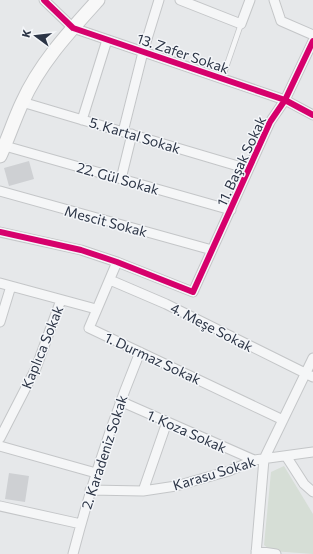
<svg xmlns="http://www.w3.org/2000/svg" width="313" height="554" viewBox="0 0 313 554" font-family="Commissioner,sans-serif">
	<rect width="100%" height="100%" fill="#e6e8ea"/>
	<path fill="#d6ded6" d="M284,466L313,514V554L272,551L264,545L271,472Z"/>
	<path fill="#ced0d3" d="M29,161L34,179L9,186L4,168Z
		M9,473L29,476L25,502L5,499Z"/>
	<g fill="none" stroke-linecap="round" stroke-linejoin="round">
		<g stroke="#c4c6c8" stroke-width="6">
			<path id="lane" d="M222,79L241,24"/>
		</g>
		<g stroke="#c4c6c8" stroke-width="11">
			<path id="street" d="M44,0L73,28L285,100L313,115
				M180,0L241,24L250,0
				M274,0L281,21L313,35
				M22,102L248,169
				M82,120L107,40
				M123,132L143,52L159,0
				M5,146L231,210
				M121,179L132,134
				M0,191L212,250
				M0,232L81,250L117,262L193,292L270,122L285,100L313,41
				M117,262L89,328L283,420
				M110,280L166,304L313,377
				M0,283L96,309
				M0,322L11,286
				M120,401L254,460
				M0,438L36,368L61,300
				M0,446L96,473
				M286,456L304,484L313,492
				M90,490L143,491L176,486L229,471L254,460L313,452
				M143,491L167,422
				M0,506L81,524
				M256,551L276,554
				M73,554C91,485 113,418 140,352
				M256,554L264,459L313,358"/>
		</g>
		<g stroke="#c4c6c8" stroke-width="15">
			<path id="secondary" d="M0,156C8,139 14,120 22,103C40,63 69,32 98,0"/>
		</g>
		<use href="#lane" stroke="#f5f6f7" stroke-width="4.5"/>
		<use href="#street" stroke="#f5f6f7" stroke-width="9"/>
		<use href="#secondary" stroke="#f8f8f8" stroke-width="13"/>
		<g stroke="#f4f6f9" stroke-width="8">
			<path id="cycleway" d="M44,0L73,28L285,100L313,115
				M0,232L81,250L117,262L193,292L270,122L285,100L313,41"/>
		</g>
		<use href="#cycleway" stroke="#d6006c" stroke-width="6"/>
	</g>
	<g text-anchor="middle" dominant-baseline="central" stroke-width="3" stroke-linejoin="round" paint-order="stroke">
		<g font-size="14" fill="#2b3445" stroke="#f4f6f9">
			<text transform="translate(183 53) rotate(19)">13. Zafer Sokak</text>
			<text transform="translate(135 135) rotate(17)">5. Kartal Sokak</text>
			<text transform="translate(241 161) rotate(-65)">11. Başak Sokak</text>
			<text transform="translate(118 178) rotate(16)">22. Gül Sokak</text>
			<text transform="translate(106 221) rotate(15)">Mescit Sokak</text>
			<text transform="translate(212 327) rotate(27)">4. Meşe Sokak</text>
			<text transform="translate(42 347) rotate(-68)">Kaplıca Sokak</text>
			<text transform="translate(153 358) rotate(25)">1. Durmaz Sokak</text>
			<text transform="translate(187 431) rotate(24)">1. Koza Sokak</text>
			<text transform="translate(104 452) rotate(-72)">2. Karadeniz Sokak</text>
			<text transform="translate(214 473) rotate(-17)">Karasu Sokak</text>
		</g>
	</g>
	<g transform="translate(36 36) rotate(285)" stroke="#f4f6f9" stroke-width="3" paint-order="stroke">
	<path d="M0-3L7 15L0 10L-7 15Z" fill="#2b3445"/>
	<text y="-6" font-size="11" font-weight="bold" text-anchor="middle" fill="#2b3445">K</text>
	</g>
</svg>
